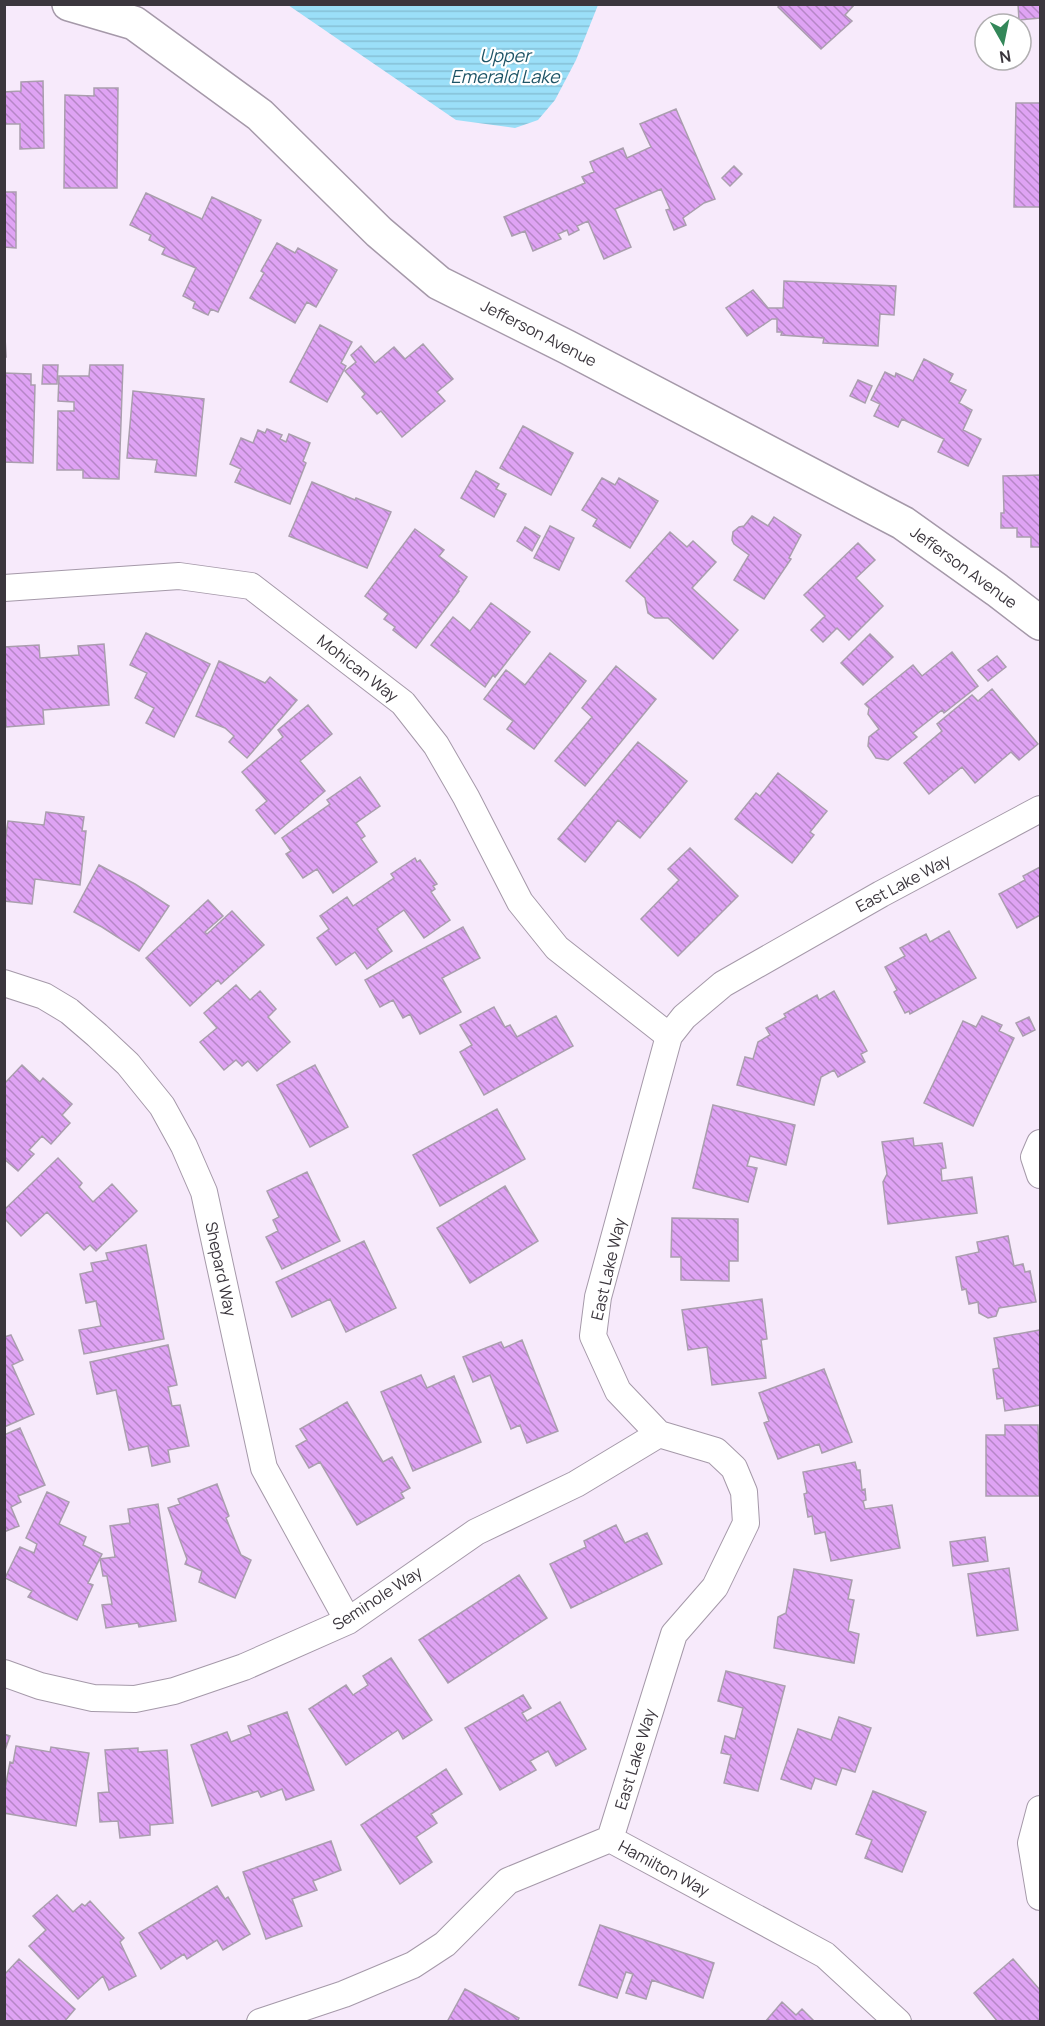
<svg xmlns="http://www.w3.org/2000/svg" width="1045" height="2026" viewBox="0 0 1045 2026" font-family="Manrope,sans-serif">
	<defs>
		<pattern id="water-rules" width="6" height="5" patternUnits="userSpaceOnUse" patternTransform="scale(1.5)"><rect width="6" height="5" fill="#9bdff8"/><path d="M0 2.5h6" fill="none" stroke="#86c0d6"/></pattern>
		<pattern id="building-back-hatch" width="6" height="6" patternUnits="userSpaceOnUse" patternTransform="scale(1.5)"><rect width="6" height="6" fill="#dfa3f4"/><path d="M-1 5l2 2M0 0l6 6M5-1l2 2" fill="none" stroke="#b686c7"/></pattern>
	</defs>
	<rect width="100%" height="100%" fill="#f7eafb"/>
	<path fill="url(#water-rules)" d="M288,5H598L576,60L555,100L538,120L515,128L456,120Z"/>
	<path fill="url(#building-back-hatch)" stroke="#aa9eae" stroke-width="1.5" d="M781,4H855L845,15L852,21L821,49L778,7Z
		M1018,4H1040V18L1019,20Z
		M43,81L44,148L20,149V124H4V92L21,91V82Z
		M94,88H118L117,188H64L65,95L94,96Z
		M1016,103H1040V207H1014Z
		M676,109L715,199L704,203L683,218L686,225L674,230L666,210L670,209L661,189L615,209L631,247L604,259L588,221L577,226L579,230L569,235L567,230L558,234L561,239L533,251L525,231L512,236L504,217L585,183L582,177L594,172L590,162L623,148L627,158L651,147L640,124Z
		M734,166L742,174L730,186L722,178Z
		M4,192H16V248L4,247Z
		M146,193L202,219L212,197L261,220L218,312L211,309L208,315L193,308L195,302L183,296L196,268L162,254L165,248L149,240L151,235L130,225Z
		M277,243L295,253L298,248L337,270L316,307L307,302L295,323L250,298L264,273L261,271Z
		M784,281L896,286L894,315L880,314L878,346L823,343L824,338L781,335L782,332H777V319H772L747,336L726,308L753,290L768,308H783Z
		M4,316L6,357H4Z
		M320,325L352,342L341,363L346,366L327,402L290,382Z
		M423,344L453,379L437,392L445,401L402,437L381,411L377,414L362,397L365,394L345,371L356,362L351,355L361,346L375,363L394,347L405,359Z
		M924,359L953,374L949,382L966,390L959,403L972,410L963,430L981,439L968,466L938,452L944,439L902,419L898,427L874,416L880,404L871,400L885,372L895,377L896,373L913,381Z
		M43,365H58L57,384H42Z
		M90,365H123L119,479L83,478V470H57L58,411H74V402L58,401L59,376H89Z
		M4,373L31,374V385H35L33,463L4,462Z
		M858,380L872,386L865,403L850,396Z
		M133,391L204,399L196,476L155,472L157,460L127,458Z
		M523,426L573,453L551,495L500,468Z
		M267,429L282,435L280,439L286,442L289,434L310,443L303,461L306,463L290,504L235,482L241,469L230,464L241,438L253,443L258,430L265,433Z
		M476,471L499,484L496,489L506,494L494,517L461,498Z
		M1040,475V547H1031V537H1017V528H1001V513H1004L1003,476Z
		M602,478L615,485L619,478L658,501L630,548L593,526L597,519L582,510Z
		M312,482L355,500L356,498L391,512L367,568L289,536Z
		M752,516L768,526L774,517L801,535L789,558L791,559L764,599L734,580L749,555L734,544L732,540L733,532L739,527L744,526Z
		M550,526L574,538L559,570L534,558Z
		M525,527L540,536L532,551L517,541Z
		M415,529L444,550L439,556L467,577L458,590L459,591L416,648L393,630L395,627L384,619L388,614L365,596Z
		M670,532L687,547L693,541L716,562L692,588L738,630L713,659L668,618H655L648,613L645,598L626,581Z
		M858,543L875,560L856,578L883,606L849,640L837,628L823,642L811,630L825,616L804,595Z
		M491,603L530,632L495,677L493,675L485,687L431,645L453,617L470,631Z
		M146,633L210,664L174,737L146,723L154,708L135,698L147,673L130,665Z
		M870,634L893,657L863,685L841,663Z
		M104,644L109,705L43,710L44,724L6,727L4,647L39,645L40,658L79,655L78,646Z
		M952,652L978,686L944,713L942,710L913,733L917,737L888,760L876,758L868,746L869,737L879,729L868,714L869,708L865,704L913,665L922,676Z
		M550,653L586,681L534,749L507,729L513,721L484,699L506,670L525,685Z
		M997,656L1006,667L988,681L978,670Z
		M219,661L265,683L270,677L297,700L247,758L229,742L234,736L225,728L196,716Z
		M616,666L656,699L585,786L555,761L592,717L582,708Z
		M992,689L1038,744L1019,760L1011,752L975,783L962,767L929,794L904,763L942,731L937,724L972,695L978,701Z
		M308,705L332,734L300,761L325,791L275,834L256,810L267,801L242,772L283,737L278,730Z
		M638,742L687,781L640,838L618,820L585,862L558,839Z
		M778,773L827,811L810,832L814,835L792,863L735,819L756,793L760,796Z
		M360,777L380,806L356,823L365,836L361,839L377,862L333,893L317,869L303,878L286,854L291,851L282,838L330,804L327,800Z
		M46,812L84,817L82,831H86L80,885L35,879L32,904L4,901V850L8,821L44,825Z
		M690,848L738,896L678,956L641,919L679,880L668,869Z
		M415,858L417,862L420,860L437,884L433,886L435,889L431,892L450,920L424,938L404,910L377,929L392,951L367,969L355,952L336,965L317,938L329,929L320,916L347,897L353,906L394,878L391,874Z
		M99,865L135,884L169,906L139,951L102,927L74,912Z
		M1040,867V915L1017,928L999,894L1025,880L1023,876Z
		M208,900L223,916L205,932L207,934L232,911L264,945L221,984L218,980L190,1006L146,958Z
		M463,927L480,958L442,978L461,1012L420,1034L410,1014L403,1018L393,1000L380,1007L365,980Z
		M949,931L976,978L910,1014L909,1011L905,1013L894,992L897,990L885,967L905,956L900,948L926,934L930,942Z
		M236,985L250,1000L260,991L276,1009L268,1017L290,1042L257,1071L248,1061L242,1066L236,1060L224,1070L200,1042L217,1028L204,1013Z
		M834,991L867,1051L861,1054L865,1062L838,1077L834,1070L821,1077L814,1105L737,1085L745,1057L753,1059L758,1042L770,1035L766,1028L786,1017L784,1014L817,995L819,1000Z
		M494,1007L505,1027L510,1025L517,1037L556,1016L573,1046L484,1095L460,1052L472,1045L460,1025Z
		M982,1016L1002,1025L999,1031L1014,1038L973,1126L924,1103L963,1021L976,1027Z
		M1029,1017L1035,1030L1023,1036L1016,1023Z
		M22,1065L40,1082L43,1078L72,1104L62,1115L70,1123L51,1144L42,1136L29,1150L34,1154L18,1171L4,1159V1084Z
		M315,1065L348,1127L310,1147L277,1085Z
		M713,1105L795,1125L786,1165L750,1156L747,1166L757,1168L748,1202L693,1188Z
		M497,1109L525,1159L440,1206L413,1155Z
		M913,1138L914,1146L942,1143L946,1168L941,1169L942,1181L972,1177L977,1213L888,1224L883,1182L887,1174L882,1142Z
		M58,1158L82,1183L79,1187L93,1202L112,1184L137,1211L96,1251L90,1245L84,1250L47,1212L21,1236L4,1218V1210Z
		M307,1172L340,1241L282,1269L266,1237L278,1231L273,1220L279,1217L267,1191Z
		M505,1186L538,1241L470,1283L437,1228Z
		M672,1218L738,1219V1261H729V1281L681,1280V1257H671Z
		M1008,1236L1014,1266L1023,1264L1025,1272L1030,1271L1036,1302L999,1308L996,1316L988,1318L979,1313L978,1302L969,1304L966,1289L962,1290L956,1257L979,1252L977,1242Z
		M364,1241L396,1308L346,1332L330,1299L292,1317L276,1282Z
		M146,1245L164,1339L84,1354L79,1330L101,1326L96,1301L86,1303L80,1274L93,1271L91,1263L108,1260L106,1253Z
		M762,1299L767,1339L761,1340L766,1378L712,1385L707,1347L688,1350L682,1310Z
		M1040,1330V1405L1005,1411L1003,1398L997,1399L993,1369L999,1368L994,1338Z
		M11,1335L23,1360L12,1365L34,1414L4,1427V1337Z
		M522,1340L558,1431L527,1443L520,1425L511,1429L490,1375L473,1382L463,1357L501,1342L504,1348Z
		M168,1345L177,1385L168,1387L172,1406L180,1405L189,1446L168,1450L170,1462L152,1466L148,1446L129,1450L116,1390L97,1394L90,1362Z
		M824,1369L852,1442L822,1453L819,1444L778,1459L764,1423L769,1421L759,1393Z
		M421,1375L427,1388L454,1376L481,1442L413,1471L381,1392Z
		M347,1402L383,1462L392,1457L410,1488L401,1493L404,1498L357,1525L320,1462L309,1468L296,1446L307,1440L300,1429Z
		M1005,1425H1038L1039,1459H1040L1039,1496H986V1435H1005Z
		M20,1428L45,1485L18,1496L21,1502L11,1507L19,1526L4,1532V1435Z
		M855,1462L857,1470H860L862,1490L865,1489L866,1500L863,1501L865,1509L892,1505L900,1548L831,1561L825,1532L815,1534L812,1516L808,1517L804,1494L807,1493L803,1472Z
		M217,1484L229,1516L226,1518L241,1555L251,1560L235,1598L199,1582L202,1571L185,1564L187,1559L168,1508L180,1504L178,1499Z
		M47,1492L69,1502L59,1524L86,1537L83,1545L102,1554L88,1583L93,1585L77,1620L28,1597L32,1591L5,1578L20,1547L34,1553L37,1544L26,1538Z
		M158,1504L176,1621L139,1627L138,1623L106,1628L102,1605L112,1604L107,1576H103L100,1559L115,1557L110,1526L130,1523L128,1509Z
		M616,1525L625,1543L647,1533L662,1564L571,1608L550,1564L586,1547L584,1541Z
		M985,1537L988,1561L953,1566L950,1542Z
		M1009,1568L1018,1630L977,1636L968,1574Z
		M794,1569L852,1580L848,1599L854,1600L848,1631L859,1634L854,1663L774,1648L778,1617L786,1613Z
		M519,1575L547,1618L448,1683L419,1640Z
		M391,1658L432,1720L403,1739L398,1730L346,1765L309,1709L346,1685L353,1695L368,1685L363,1676Z
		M726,1671L785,1686L758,1791L724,1783L731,1755L721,1753L725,1736L735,1739L743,1708L718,1701Z
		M523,1695L531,1708L522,1713L527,1721L560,1702L586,1749L556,1766L548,1751L530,1761L536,1770L500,1790L465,1728Z
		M287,1712L314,1790L286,1800L282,1789L261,1797L258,1791L212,1806L191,1745L227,1732L231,1742L251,1734L248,1726Z
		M839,1717L871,1728L855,1772L842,1768L836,1785L815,1778L811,1789L781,1779L798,1729L831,1740Z
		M4,1734L10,1736L4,1753Z
		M16,1746L50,1752L51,1747L89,1753L76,1826L4,1813V1794L10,1762L13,1763Z
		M138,1748V1752L167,1750L173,1823L150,1825V1835L120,1838L118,1821L100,1822L98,1793L109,1792L105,1750Z
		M446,1769L462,1794L431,1814L437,1823L416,1837L432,1862L400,1884L361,1825Z
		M873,1791L926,1812L902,1872L865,1858L872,1840L856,1834Z
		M331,1841L341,1870L313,1881L317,1890L292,1899L302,1926L266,1939L243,1872Z
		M217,1886L225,1899L228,1897L250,1934L223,1950L217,1940L187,1959L184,1954L161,1969L139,1933Z
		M57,1895L73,1912L82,1904L85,1906L90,1901L124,1938L120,1942L136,1976L109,1990L103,1976L78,1999L29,1946L46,1930L33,1916Z
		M600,1925L714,1963L703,1998L652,1980L646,1999L626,1993L633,1974L626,1972L617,1998L579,1985Z
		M19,1959L75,2009L64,2022H4V1975Z
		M1013,1959L1040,1990V2022H998L974,1993Z
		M465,1989L519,2018L517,2022H447Z
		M782,2002L796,2015L802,2009L815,2022H765Z"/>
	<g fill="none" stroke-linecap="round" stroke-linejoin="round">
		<g stroke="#a599a9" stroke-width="28">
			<path id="street" d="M4,588L179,576L251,586L403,703L436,745L466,797L520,902L557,948L669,1036
				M4,983L44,996L69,1011L97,1035L128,1064L162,1106L184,1146L204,1192L264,1468L348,1621
				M1040,1143L1034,1157L1040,1175
				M4,1673L40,1686L93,1698L135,1699L174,1691L244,1667L348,1621L476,1532L576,1484L659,1434
				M1040,1809L1031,1843L1040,1897
				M610,1839L674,1634L715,1587L746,1523L744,1492L734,1468L716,1451L659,1434L618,1391L593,1336L598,1297L669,1036L684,1017L723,984L881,894L1040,809
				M260,2022L344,1994L413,1965L445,1944L508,1881L610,1839L825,1955L898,2022"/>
		</g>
		<g stroke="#a599a9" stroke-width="36">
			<path id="secondary" d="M69,4L134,23L260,115L379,232L439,283L567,347L903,523L997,590L1040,623"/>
		</g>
		<use href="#street" stroke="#fff" stroke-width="26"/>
		<use href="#secondary" stroke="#fff" stroke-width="33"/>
	</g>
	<g text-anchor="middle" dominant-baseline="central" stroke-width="4.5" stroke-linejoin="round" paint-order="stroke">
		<g font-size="16" fill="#3b363d" stroke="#fff">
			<text transform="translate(539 333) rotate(27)">Jefferson Avenue</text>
			<text transform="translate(964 567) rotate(36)">Jefferson Avenue</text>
			<text transform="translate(358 668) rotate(38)">Mohican Way</text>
			<text transform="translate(903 883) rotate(-28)">East Lake Way</text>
			<text transform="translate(221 1269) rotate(78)">Shepard Way</text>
			<text transform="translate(608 1269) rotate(-77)">East Lake Way</text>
			<text transform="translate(377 1598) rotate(-33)">Seminole Way</text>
			<text transform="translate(635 1759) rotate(-73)">East Lake Way</text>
			<text transform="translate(664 1868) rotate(28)">Hamilton Way</text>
		</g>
		<g font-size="18" font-style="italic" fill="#1e5466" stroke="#fff">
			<text x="505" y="55">Upper<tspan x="505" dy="21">Emerald Lake</tspan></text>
		</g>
	</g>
	<rect width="1045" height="2026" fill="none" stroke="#3b363d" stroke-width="12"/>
	<g transform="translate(1003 42) rotate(171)"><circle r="28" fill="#ffffff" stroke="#b1afb1" stroke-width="1.5"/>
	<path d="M0-4.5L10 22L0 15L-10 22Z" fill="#338759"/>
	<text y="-9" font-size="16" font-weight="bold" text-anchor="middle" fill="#3b363d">N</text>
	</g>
</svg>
